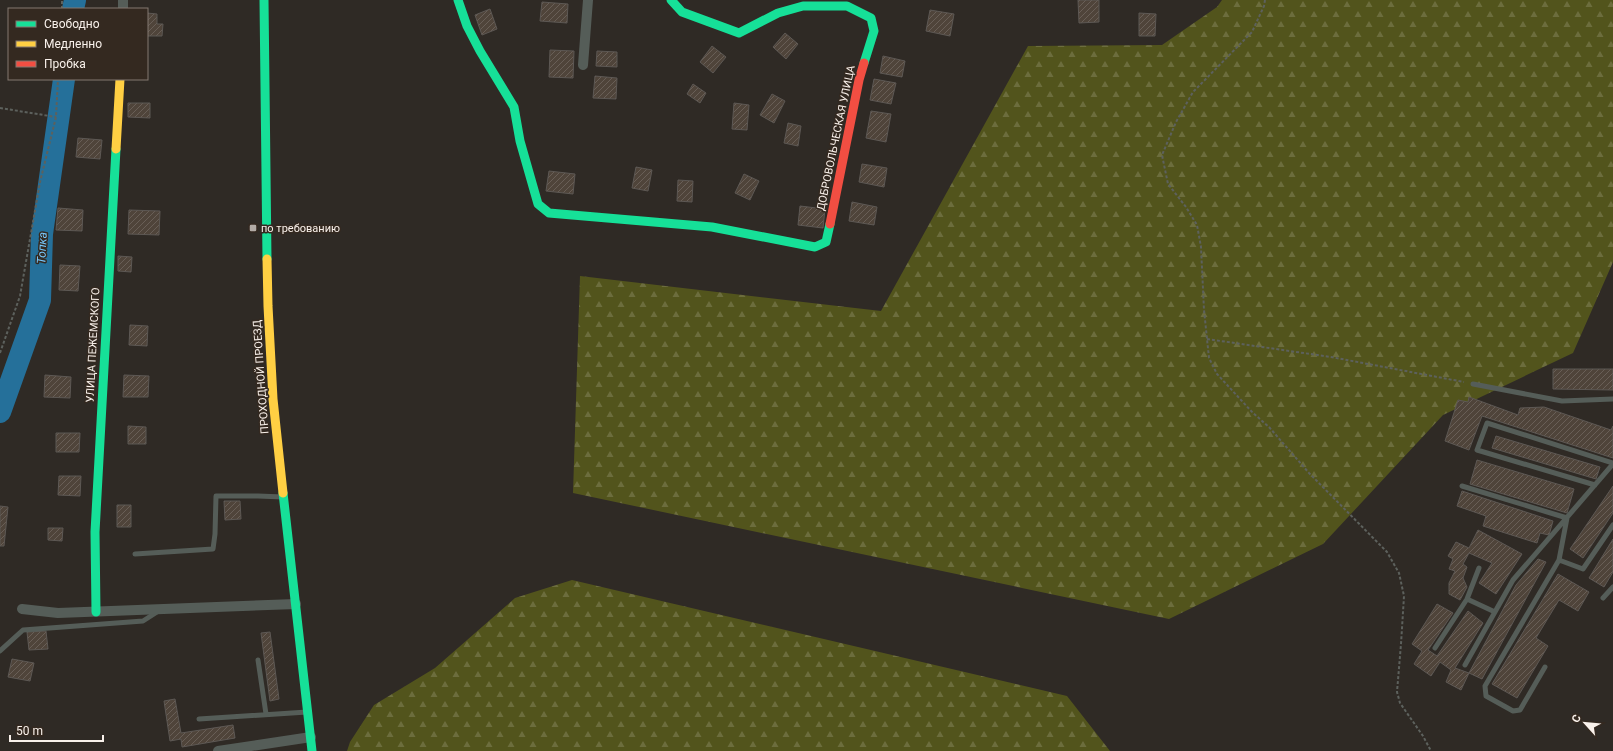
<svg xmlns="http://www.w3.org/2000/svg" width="1613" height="751" viewBox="0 0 1613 751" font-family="Roboto,sans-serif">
	<defs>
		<pattern id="forest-firs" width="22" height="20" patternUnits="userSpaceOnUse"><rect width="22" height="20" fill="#52541c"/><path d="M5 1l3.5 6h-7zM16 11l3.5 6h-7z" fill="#6c6d3d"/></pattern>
		<pattern id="building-hatch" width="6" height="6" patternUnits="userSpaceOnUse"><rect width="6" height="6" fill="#4f443a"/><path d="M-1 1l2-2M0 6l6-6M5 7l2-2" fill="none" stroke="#695f57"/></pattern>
	</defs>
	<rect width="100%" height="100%" fill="#2f2a25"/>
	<path fill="url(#forest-firs)" d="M1222,0H1613V262L1573,353L1443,415L1323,544L1169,619L573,493L580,276L881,311L1028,46L1162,45L1217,7Z
		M572,580L1067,696L1110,751H347L350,742L374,705L435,668L515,598Z"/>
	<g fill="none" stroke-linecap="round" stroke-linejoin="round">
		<path stroke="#25709a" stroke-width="22" d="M73,9L75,0
			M0,412L40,300L42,234L64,79"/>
	</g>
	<path fill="url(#building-hatch)" stroke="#5d5854" d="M1078,0H1099V22L1079,23Z
		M542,2L568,4L567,23L540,21Z
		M490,9L497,29L482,35L475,15Z
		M930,10L954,14L950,36L926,31Z
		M147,13L157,14V24H163L162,36H147Z
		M1139,13L1156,14L1155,36H1139Z
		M785,33L798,44L786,59L773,47Z
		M712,46L726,57L713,73L700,62Z
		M550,50L574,51L573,78L549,77Z
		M597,51L617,52V67L596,66Z
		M883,56L905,61L902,77L880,73Z
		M595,76L617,78L616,99L593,98Z
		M874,79L896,83L891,104L870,100Z
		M693,84L706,93L700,103L687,94Z
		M772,94L785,101L774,123L760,115Z
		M128,103H150V118L128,117Z
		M734,103L749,105L747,130L732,129Z
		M871,111L891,114L886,142L866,138Z
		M788,123L801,126L798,146L784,143Z
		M78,138L102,140L100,159L76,157Z
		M862,164L887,168L884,187L859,182Z
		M636,167L652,170L648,191L632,188Z
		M549,171L575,174L573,194L546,191Z
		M744,174L759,181L750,200L735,193Z
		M678,180L693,181L692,202L677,201Z
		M852,202L877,207L874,225L849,221Z
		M800,206L825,209L823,228L798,225Z
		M58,208L83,210L82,231L56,230Z
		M129,210L160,211L159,235L128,234Z
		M118,256L132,257L131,272L118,271Z
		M60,265L80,266L78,291L59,290Z
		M130,325L148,326L147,346L129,345Z
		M1553,369H1613V390L1553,389Z
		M45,375L71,377L70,398L44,397Z
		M124,375L149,376L148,397H123Z
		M1469,397L1518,415L1520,408L1544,407L1611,430L1613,426V458L1482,416L1469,450L1445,441L1458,400L1468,402Z
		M128,426L146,427V444H128Z
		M56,433H80L79,452H56Z
		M1496,436L1600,467L1596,479L1492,448Z
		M1477,460L1574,489L1567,513L1470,484Z
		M59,476H81L80,496L58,495Z
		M1613,486V513L1583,558L1570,549Z
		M1462,491L1553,521L1549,535L1540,533L1537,543L1483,526L1486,516L1457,506Z
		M224,501H240L241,519L225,520Z
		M117,505H131V527H117Z
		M0,506L8,507L4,546H0Z
		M48,528H63L62,541L48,540Z
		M1478,530L1522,554L1496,594L1479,583L1492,563L1469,553L1463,564L1467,567L1463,578L1467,587L1460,600L1449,594V583L1455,571L1449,569L1453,559L1448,556L1456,542L1469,548Z
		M1613,539V572L1604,587L1589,578Z
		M1538,559L1546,562L1482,679L1469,673L1516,585Z
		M1558,574L1589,592L1578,611L1559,600L1536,638L1548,646L1517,698L1492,684Z
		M1437,604L1453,613L1428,650L1437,656L1468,611L1483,623L1455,668L1469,673L1461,690L1446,682L1451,670L1440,662L1431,676L1414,664L1422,651L1412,644Z
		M46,631L48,649L29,650L27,632Z
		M270,632L279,699L270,701L261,633Z
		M12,659L34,663L30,681L8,677Z
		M175,699L181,733L233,725L235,738L182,747L181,739L170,741L164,701Z"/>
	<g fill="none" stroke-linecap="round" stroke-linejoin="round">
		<path stroke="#5d615d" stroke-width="2" stroke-dasharray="3 2" stroke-linecap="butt" d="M1265,0L1264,6L1252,32L1193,92L1176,122L1162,155L1168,184L1186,207L1197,225L1201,247L1204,310L1209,358L1217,374L1253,413L1269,427L1309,473L1387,552L1399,573L1404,596L1401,644L1397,692L1400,703L1423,736L1431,751
			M62,9V0
			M0,108L56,117
			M1207,339L1331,357L1464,382
			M0,353L20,296L40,182L56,117L58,79"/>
		<path stroke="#555d58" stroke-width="5" d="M1473,384L1562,401L1613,399
			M1595,485L1477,450L1487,423L1613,463
			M1462,486L1567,518L1559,560L1485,686L1486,696L1513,711L1520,710L1545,667
			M135,554L213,549L215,534L216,496H258L283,497
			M1559,560L1583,569L1613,525
			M1603,598L1613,587
			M1467,599L1495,612
			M1435,648L1467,599L1479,568
			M0,651L23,630L143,621L157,612
			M258,660L266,714
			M1465,665L1513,580L1613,464
			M199,719L307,712"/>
		<path stroke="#555d58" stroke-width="10" d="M123,9V0
			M583,65L588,0
			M22,609L58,613L296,604
			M218,751L311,737"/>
		<path stroke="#16e098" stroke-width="9" d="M264,0L267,259
			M458,0L467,26L480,51L514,107L520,141L538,204L549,213L712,227L815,247L826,242L830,224
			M671,0L682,12L739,33L778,13L803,6H847L871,18L874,31L864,63
			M283,493L312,751
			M96,612L95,532L116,149"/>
		<path stroke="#ffcf43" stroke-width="9" d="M116,149L120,79
			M267,259L268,306L273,399L283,493"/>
		<path stroke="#f24e42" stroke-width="9" d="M830,224L859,80L864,63"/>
	</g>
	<rect fill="#b2aba6" stroke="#342920" stroke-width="1.5" x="249" y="224" width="8" height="8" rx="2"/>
	<g text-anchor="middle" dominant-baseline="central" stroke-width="3" stroke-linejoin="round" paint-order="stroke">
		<g font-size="11" fill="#f9f1eb" stroke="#342920">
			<text transform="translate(836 138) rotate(-78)">ДОБРОВОЛЬЧЕСКАЯ УЛИЦА</text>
			<text transform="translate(93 345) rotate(-87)">УЛИЦА ПЕЖЕМСКОГО</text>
			<text transform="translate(261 377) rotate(-94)">ПРОХОДНОЙ ПРОЕЗД</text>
		</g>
		<g font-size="11" fill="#f9f1eb" stroke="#342920" text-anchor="start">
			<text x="261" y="228">по требованию</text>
		</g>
		<g font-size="12" font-style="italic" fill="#78c9fd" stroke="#342920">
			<text transform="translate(42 248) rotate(-87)">Топка</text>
		</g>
	</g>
	<rect x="8" y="8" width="140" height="72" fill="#342920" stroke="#837971"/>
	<rect x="16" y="21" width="20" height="6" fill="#16e098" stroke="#837971"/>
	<text x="44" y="28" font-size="12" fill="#f9f1eb">Свободно</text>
	<rect x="16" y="41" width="20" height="6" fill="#ffcf43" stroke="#837971"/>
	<text x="44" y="48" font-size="12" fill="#f9f1eb">Медленно</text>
	<rect x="16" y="61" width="20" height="6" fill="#f24e42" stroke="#837971"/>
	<text x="44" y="68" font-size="12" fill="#f9f1eb">Пробка</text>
	<g transform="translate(1585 723) rotate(297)" stroke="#342920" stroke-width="3" paint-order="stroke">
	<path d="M0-3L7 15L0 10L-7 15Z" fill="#f9f1eb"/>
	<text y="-6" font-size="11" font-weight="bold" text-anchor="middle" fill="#f9f1eb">С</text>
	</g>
	<path d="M10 735v6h93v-6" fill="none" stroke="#f9f1eb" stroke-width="2"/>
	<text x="16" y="735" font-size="12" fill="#f9f1eb" stroke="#342920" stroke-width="3" paint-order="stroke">50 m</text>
</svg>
